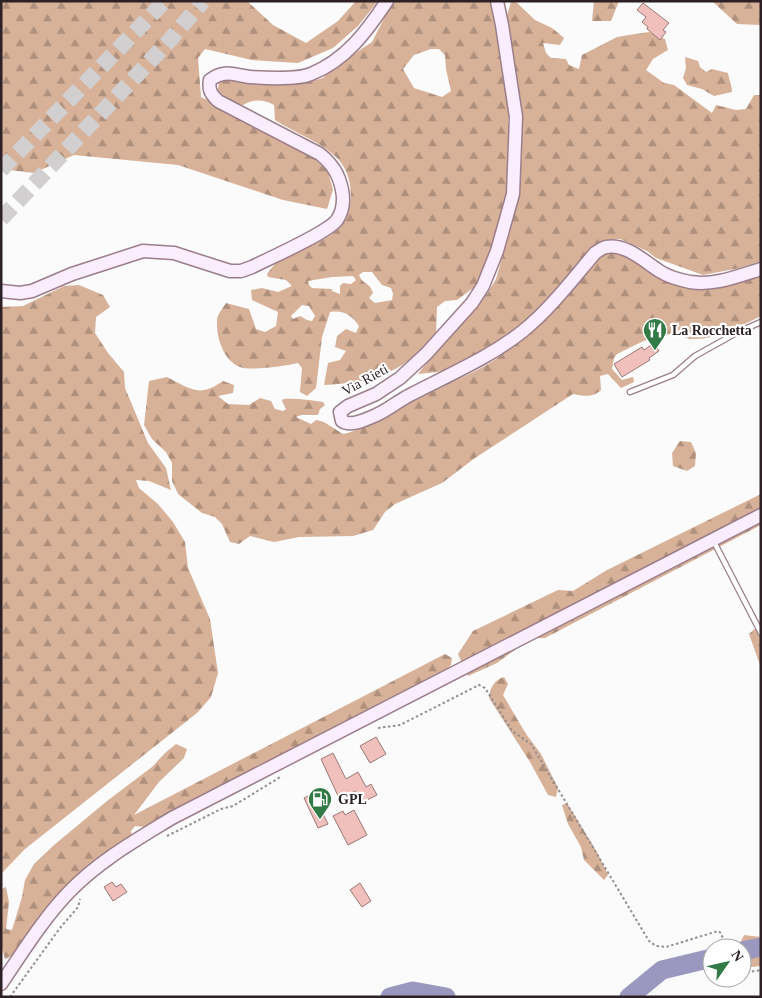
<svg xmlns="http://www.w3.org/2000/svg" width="762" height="998" viewBox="0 0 762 998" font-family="Georgia,serif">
	<defs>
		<pattern id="forest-firs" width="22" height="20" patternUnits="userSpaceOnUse" patternTransform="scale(1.25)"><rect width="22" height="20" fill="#d7b198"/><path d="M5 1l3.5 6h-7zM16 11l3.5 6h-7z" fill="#af907c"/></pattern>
	</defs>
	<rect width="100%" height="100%" fill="#fbfbfb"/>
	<path fill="url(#forest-firs)" fill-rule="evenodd" d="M1,1H247L273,25L306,43L338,21L356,1H378L358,26L333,48L298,63L252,60L205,49L198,58L201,97L303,148L328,172L333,190L327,209L283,200L178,165L74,155L34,173L1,169Z
		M396,1H492L511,102L508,121L510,132V165L506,201L488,262L476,286L457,300L445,301L437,307L436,334C425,345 413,359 399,367C376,380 349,384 324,385L328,363L340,360L346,351L335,347L337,336L346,329L356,333L359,326C351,315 344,310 330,312L322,337L316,388L307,396L300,392L302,368L298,363C286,366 250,371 240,367C223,360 216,337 217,320C217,315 223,308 226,303L249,309L256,329L265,332L276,326L278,312L252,300L251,290L262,288L278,292L292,286L286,280L268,277L267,274C270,270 273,266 277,262C293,249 316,246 332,234C356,217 357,176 335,156C319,141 293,132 275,120L274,105C263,99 254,99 243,105L230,102L218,90L219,82L233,77L302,84L323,78L334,67L372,42L391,5ZM431,49H439L445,55L446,69L451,91L442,97L414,88L403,69L414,55ZM363,272H372L382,285L391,288L393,294L392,300L375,303L369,298L373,293C370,282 363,285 359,275ZM353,276L356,280L351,284L343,283L340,286V294L332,291V289L312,288L309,285L308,281L332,277ZM302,305L309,306L315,316L312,321L307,320L300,316L293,319L291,316Z
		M594,1H619L611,21H592Z
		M712,1H761V25L737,24Z
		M511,2H516L535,20L552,28L564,38L560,45L543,43L546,53L551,58L566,59L569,65L579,69L582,55L617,37L629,35L649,32L665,39L668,50L653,59L646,70L664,83L674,85L712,113L716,105L736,110L746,109L754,95H761V261L740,268L703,275L656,258L647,251L620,239H610L598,244L584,256L539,310L498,342L456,366L438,372L418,374L470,308L487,294L496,279L512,223L518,193L522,156L504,25Z
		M685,57L698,61L700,67L706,72L712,69L728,73C729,80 732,85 732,92L714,96L702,89L687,85L683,78L686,68Z
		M610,251L621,253L707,288L729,286L761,276V316C741,326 717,339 694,339C687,340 680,333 672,334C653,334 634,346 617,354L614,358L612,369L622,380L633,377L634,382L621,388L608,374L600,376L601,390C593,398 584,396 573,394L475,458L442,483L395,504L385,512L373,530L353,536L299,537L274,542L250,536L239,544L230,542L222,524L215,517L202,513L178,494L172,481V463L166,452L152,439L144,425L149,381L167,377C191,389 199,398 223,381L234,385L233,393L218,396L228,404L249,405L260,398L271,401L275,409L283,411L286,409L282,401L283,399C297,398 309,400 323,402L325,405L320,409L318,415H301L296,417L311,424L316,420L324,422L343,434C368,429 388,411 410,400C438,386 470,377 496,359C534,333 568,291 599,257Z
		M79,285L103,295L110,307L96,317L95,333L108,353L124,372L125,388L148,443L166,468L171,490L149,481L136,480L139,488L158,504L173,522L185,542L188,568L210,619L218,673L211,697L197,713L25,849L1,874V307L23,306L64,286Z
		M680,441L691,442L696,453L695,466L687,471L673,466L672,453Z
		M761,494V525L545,638H531L497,663L468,676L458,654L473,631L558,590L573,591L607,570Z
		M758,626L761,628V668L749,634Z
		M445,654L452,658L451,665L439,676L146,827L135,826L131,831L132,837L15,954L5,959L1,945V889L6,887L9,902L6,929L12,930L22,897L25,880L34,864L54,845L107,801L152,767L165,753L176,744L187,749L184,758L159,782L134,815Z
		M504,677L508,684L503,695L526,734L541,754L558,788L556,797L548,795L530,762L489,698C490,688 494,680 504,677Z
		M567,803L597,852L608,875L604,880L584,860L581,847L568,824L562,805Z
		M744,935L761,937V966L742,968V948H738Z"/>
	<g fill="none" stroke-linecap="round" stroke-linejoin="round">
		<path stroke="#9a98bf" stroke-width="19" d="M742,951L761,947
			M390,997L413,991L446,997
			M629,997L662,970L712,958"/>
	</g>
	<path fill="#f1c0bc" stroke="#997976" d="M643,3L669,23L663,30L666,32L660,40L647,29L648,27L642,22L646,17L637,10Z
		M654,343L659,351L649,358L650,360L622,377L614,364L642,347L644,350Z
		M376,737L386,754L370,763L360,746Z
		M333,753L346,779L358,772L366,787L371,784L377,795L361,803L355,791L339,798L321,759Z
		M308,796L321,815L323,814L328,824L318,828L304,798Z
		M354,810L367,835L348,845L333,816L343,811L345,815Z
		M112,882L116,887L121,884L127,892L113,901L104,887Z
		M360,883L371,901L362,907L350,890Z"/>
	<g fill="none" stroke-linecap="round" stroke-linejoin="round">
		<path stroke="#d2cfd0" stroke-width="16" stroke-dasharray="16 8" stroke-linecap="butt" d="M1,170L165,1
			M1,219L169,41L203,1"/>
		<g stroke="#9b7e8a" stroke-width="7">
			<path id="lane" d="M630,392L673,375L695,356L738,332L761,322
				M713,540L761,633"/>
		</g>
		<g stroke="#9b7e8a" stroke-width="15">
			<path id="secondary" d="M497,1L502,25L516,117L513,194L497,251L483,286L472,303L426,354L400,378L376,394L348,406L340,412L342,421C350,427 365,420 374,416C387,411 398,401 410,395C448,375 489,358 523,331C551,308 572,280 595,253C598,251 602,248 606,247C626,243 645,262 661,272C669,277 680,280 690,282C714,286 738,276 761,269
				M1,291L20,293L32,291L72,274L143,251L174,253L230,271H241L252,267C270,258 327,233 337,220C343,211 344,200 342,190C339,174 332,164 320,154L218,101C211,94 208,90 210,80C225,69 233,75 250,77C266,78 297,80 311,74C346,60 367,31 387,1
				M1,984C22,953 43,919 69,892C99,861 136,840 172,818L761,515"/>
		</g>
		<path stroke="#948e91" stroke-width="2" stroke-dasharray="2.5 2.5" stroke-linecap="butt" d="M378,728L400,725L479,685L485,688L512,731L531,744L649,941L656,946L666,947L718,931L721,933L726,948
			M167,836L221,809L233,806L282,776
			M742,973L761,970
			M10,997L60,928L78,907L80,899"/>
		<use href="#lane" stroke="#fff" stroke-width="4.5"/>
		<use href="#secondary" stroke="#faedfe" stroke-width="12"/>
	</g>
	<defs>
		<g id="restaurant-pin" transform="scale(1.25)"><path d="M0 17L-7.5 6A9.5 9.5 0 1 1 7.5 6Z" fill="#327a46" stroke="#fff"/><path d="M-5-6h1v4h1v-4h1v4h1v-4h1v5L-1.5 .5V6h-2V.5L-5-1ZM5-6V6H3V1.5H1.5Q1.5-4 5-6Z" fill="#fff"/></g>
		<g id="fuel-pin" transform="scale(1.25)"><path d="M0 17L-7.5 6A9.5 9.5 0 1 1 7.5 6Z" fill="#327a46" stroke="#fff"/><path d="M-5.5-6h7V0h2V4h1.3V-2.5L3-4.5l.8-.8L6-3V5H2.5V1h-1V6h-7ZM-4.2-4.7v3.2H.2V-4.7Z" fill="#fff"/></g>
	</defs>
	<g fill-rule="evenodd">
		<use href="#restaurant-pin" x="655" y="330"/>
		<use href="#fuel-pin" x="320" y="799"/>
	</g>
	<g text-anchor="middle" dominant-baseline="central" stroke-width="4.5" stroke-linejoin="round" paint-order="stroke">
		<g font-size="14" font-weight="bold" fill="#2d2126" stroke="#fff" text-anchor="start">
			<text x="672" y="330">La Rocchetta</text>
			<text x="338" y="799">GPL</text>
		</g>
		<g font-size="14" fill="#2d2126" stroke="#fff">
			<text transform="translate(365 380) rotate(-29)">Via Rieti</text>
		</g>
	</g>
	<rect width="762" height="998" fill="none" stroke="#2d2126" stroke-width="5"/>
	<g transform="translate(727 963) rotate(56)"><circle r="24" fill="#ffffff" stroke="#aba6a8"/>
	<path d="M0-4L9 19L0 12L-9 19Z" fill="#327a46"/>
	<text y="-8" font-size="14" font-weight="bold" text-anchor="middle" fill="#2d2126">N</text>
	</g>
</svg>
